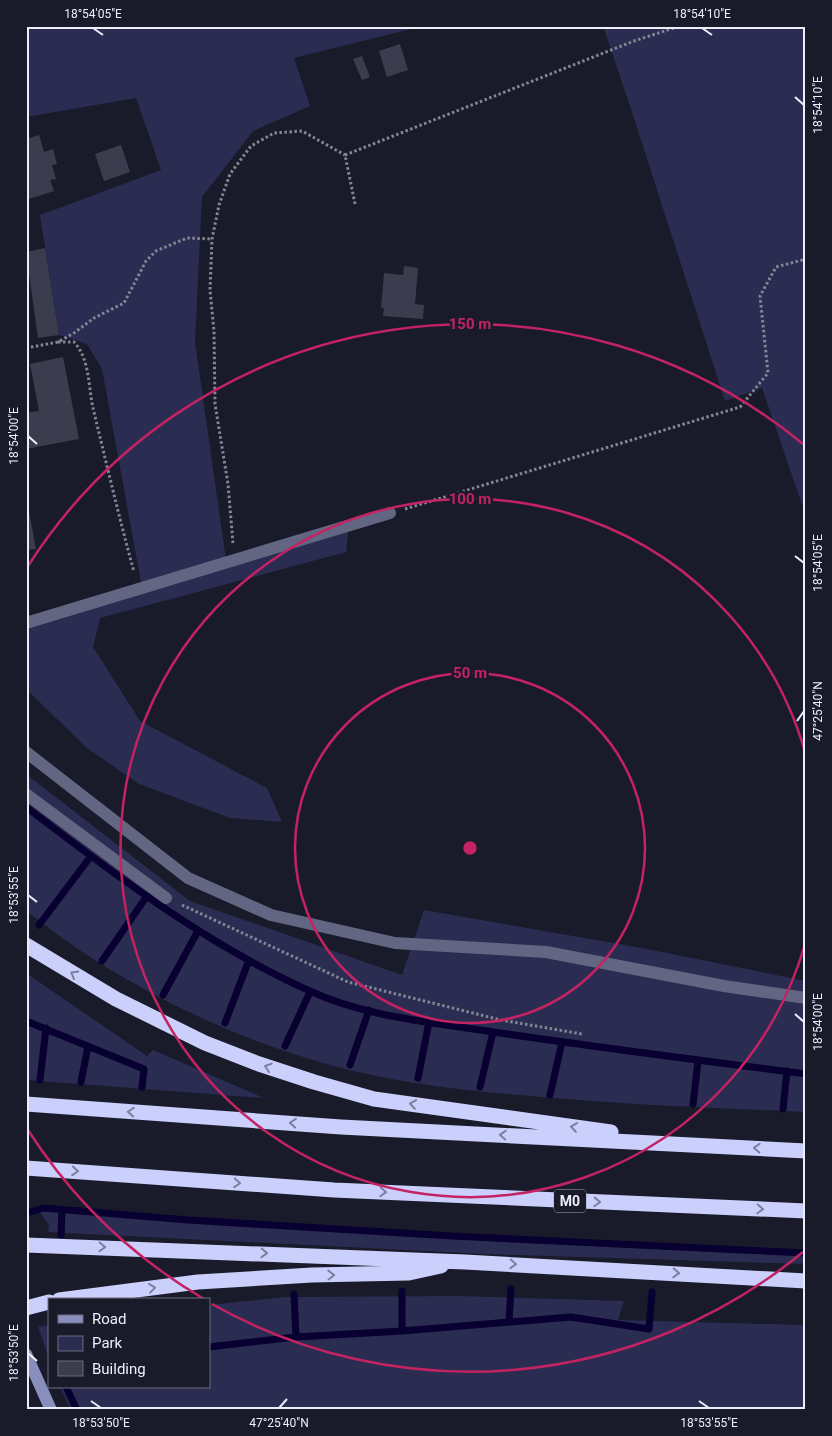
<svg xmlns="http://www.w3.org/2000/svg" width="832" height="1436" viewBox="0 0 832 1436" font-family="Roboto,sans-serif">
	<rect width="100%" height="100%" fill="#191b2b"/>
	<path fill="#2a2c51" d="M26,26H423L294,58L310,106L253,131L202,197L195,342L226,560L349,526L346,552L100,618L93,647L140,721L267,788L282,822L230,818L139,784L87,748L26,689V624L142,588L102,369L87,344L59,335L40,215L161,170L136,98L26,117Z
		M603,26H806V516L762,388L725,401L631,109Z
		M26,774L190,901L402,975L424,910L642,948L806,981V1112C718,1108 630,1105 542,1097C480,1092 418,1086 358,1072C264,1050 171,1009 90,957C68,943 47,926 26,911Z
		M26,973L147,1056L153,1050L264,1098L26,1080Z
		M39,1211L453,1239L806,1256V1264L486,1254L48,1232L49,1225Z
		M460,1296L624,1301L618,1320L806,1325V1410H71L60,1387H209V1305L286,1297Z
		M49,1325V1358L38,1327Z"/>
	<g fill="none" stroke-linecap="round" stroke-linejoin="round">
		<path stroke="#070030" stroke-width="7" d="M26,807C115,875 207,945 310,991C363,1016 429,1022 487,1031C593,1047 699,1060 806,1074
			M39,925L91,856
			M102,961L147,896
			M163,995L198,931
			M26,1021L144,1069L142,1087
			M225,1023L249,960
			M285,1046L310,992
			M350,1065L369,1010
			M418,1078L429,1022
			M40,1080L46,1028
			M81,1082L88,1046
			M480,1087L493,1032
			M550,1095L562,1042
			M693,1104L698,1061
			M783,1109L787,1071
			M26,1213L44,1208L188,1220L452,1236L806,1253
			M61,1235L62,1210
			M402,1291V1331
			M294,1294L296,1337
			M509,1321L511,1289
			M209,1347L296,1337L402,1331L571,1317L649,1329L652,1292
			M66,1387L77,1410"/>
	</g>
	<path fill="#3b3d4f" d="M400,44L408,70L387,77L379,51Z
		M362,56L370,77L362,80L353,59Z
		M39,135L44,152L53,149L57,164L52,165L56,179L50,180L54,191L26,200V139Z
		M121,145L130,172L104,181L95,154Z
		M45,248L59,335L38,338L26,252Z
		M404,266L418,268L415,304L424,305L423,319L383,316L384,308H381L384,273L403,275Z
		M63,357L79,439L26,449V413L39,411L30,364Z
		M26,506H28L36,549L26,550Z"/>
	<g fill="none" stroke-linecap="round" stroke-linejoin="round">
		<path stroke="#848693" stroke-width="3" stroke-dasharray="2.5 2.5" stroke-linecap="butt" d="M355,204L345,155L634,41L680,26
			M58,342H74C90,359 88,386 93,408C106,462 119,517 134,572
			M26,348L58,342L74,333L94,318L124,303L146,261L156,251L187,238L212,239
			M405,509L740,407L768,373L760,296L776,267L806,259
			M233,543L228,484L215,404L214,331L210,290L212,239L219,205L230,174L251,146L274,133L302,131L345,155
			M182,905L348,982L501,1020L582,1034"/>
		<path stroke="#626682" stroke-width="12" d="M26,623L390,513
			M26,752L188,878L271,915L395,943L546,952L724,986L806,998
			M26,794L166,898"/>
		<path stroke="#898fbd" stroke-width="12" d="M26,1354L51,1410"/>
		<path stroke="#cad0fb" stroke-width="15" d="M26,945L116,999L205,1043L259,1064L314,1082L374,1099L611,1132
			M26,1104L341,1127L806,1151
			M26,1168L334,1190L806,1211
			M26,1245L465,1262L806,1281
			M59,1300L198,1282L312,1275L409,1273L441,1266
			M26,1308L49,1302"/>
	</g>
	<defs><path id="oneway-chevron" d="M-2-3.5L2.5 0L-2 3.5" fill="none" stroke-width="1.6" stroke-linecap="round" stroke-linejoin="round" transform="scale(1.25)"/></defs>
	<g stroke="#7a7f9d">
		<use href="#oneway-chevron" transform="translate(74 974) rotate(-150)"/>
		<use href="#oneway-chevron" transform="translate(268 1067) rotate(-161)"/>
		<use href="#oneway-chevron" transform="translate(413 1104) rotate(-172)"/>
		<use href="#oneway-chevron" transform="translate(131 1112) rotate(-176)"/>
		<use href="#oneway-chevron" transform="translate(293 1123) rotate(-176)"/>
		<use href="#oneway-chevron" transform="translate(574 1127) rotate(-172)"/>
		<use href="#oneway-chevron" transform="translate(503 1135) rotate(-177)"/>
		<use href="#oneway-chevron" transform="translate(757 1148) rotate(-177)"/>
		<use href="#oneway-chevron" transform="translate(75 1171) rotate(4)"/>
		<use href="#oneway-chevron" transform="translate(237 1183) rotate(4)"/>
		<use href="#oneway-chevron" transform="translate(383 1192) rotate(3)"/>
		<use href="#oneway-chevron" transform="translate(597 1202) rotate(3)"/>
		<use href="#oneway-chevron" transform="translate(760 1209) rotate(3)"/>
		<use href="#oneway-chevron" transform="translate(102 1247) rotate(2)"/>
		<use href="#oneway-chevron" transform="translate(264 1253) rotate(2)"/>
		<use href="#oneway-chevron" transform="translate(513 1264) rotate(3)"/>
		<use href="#oneway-chevron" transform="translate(676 1273) rotate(3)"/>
		<use href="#oneway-chevron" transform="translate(331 1275) rotate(-1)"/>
		<use href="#oneway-chevron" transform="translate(152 1288) rotate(-7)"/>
	</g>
	<path fill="none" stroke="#eceef9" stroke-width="2" d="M93,28L103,35M702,28L712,35M795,97L804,105M28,436L37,444M795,556L804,563M797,721L804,711M28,895L37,902M795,1014L804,1022M28,1353L37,1361M91,1401L101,1408M699,1401L709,1408M279,1408L287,1399"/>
	<g fill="none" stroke="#c42363" stroke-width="2.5">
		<circle cx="470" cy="848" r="175"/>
		<path d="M805 944A349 349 0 1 1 805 752"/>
		<path d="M803 1252A524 524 0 0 1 212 1304M204 1299A524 524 0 0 1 28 1130M28 566A524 524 0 0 1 803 444"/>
	</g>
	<g text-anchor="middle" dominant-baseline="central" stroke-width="5" stroke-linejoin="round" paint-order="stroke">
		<rect fill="#191b2b" stroke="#adafbb" stroke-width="1" x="554" y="1189.5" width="32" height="23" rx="4"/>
		<g font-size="14" font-weight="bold" fill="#eceef9">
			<text x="570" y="1201">M0</text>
		</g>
	</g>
	<circle cx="470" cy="848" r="8" fill="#c42363" stroke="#191b2b" stroke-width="2.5"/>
	<g font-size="15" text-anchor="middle" font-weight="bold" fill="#c42363" stroke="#191b2b" stroke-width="5" stroke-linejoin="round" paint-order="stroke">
		<text x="470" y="329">150 m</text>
		<text x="470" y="504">100 m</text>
		<text x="470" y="678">50 m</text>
	</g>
	<rect width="832" height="1436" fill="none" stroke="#191b2b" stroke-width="55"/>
	<rect x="48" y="1298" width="162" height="90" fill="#191b2b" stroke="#6d6f7d"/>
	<rect x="58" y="1315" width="25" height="8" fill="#898fbd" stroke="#6d6f7d"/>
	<text x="92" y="1324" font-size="15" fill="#eceef9">Road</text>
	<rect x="58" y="1336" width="25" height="15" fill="#2a2c51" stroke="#6d6f7d"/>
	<text x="92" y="1348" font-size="15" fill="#eceef9">Park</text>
	<rect x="58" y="1361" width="25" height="15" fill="#3b3d4f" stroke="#6d6f7d"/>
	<text x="92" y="1374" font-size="15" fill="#eceef9">Building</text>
	<rect x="28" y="28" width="776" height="1380" fill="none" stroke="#eceef9" stroke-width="2"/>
	<g font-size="12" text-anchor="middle" fill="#eceef9">
		<text x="93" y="18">18°54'05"E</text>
		<text x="702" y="18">18°54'10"E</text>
		<text transform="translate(818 105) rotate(-90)" y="4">18°54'10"E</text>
		<text transform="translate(14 436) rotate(-90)" y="4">18°54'00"E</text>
		<text transform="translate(818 563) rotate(-90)" y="4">18°54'05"E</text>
		<text transform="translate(818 711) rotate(-90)" y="4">47°25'40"N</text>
		<text transform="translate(14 895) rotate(-90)" y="4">18°53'55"E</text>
		<text transform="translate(818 1022) rotate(-90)" y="4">18°54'00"E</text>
		<text transform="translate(14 1353) rotate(-90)" y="4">18°53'50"E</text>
		<text x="101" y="1427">18°53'50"E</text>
		<text x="279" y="1427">47°25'40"N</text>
		<text x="709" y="1427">18°53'55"E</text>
	</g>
</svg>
